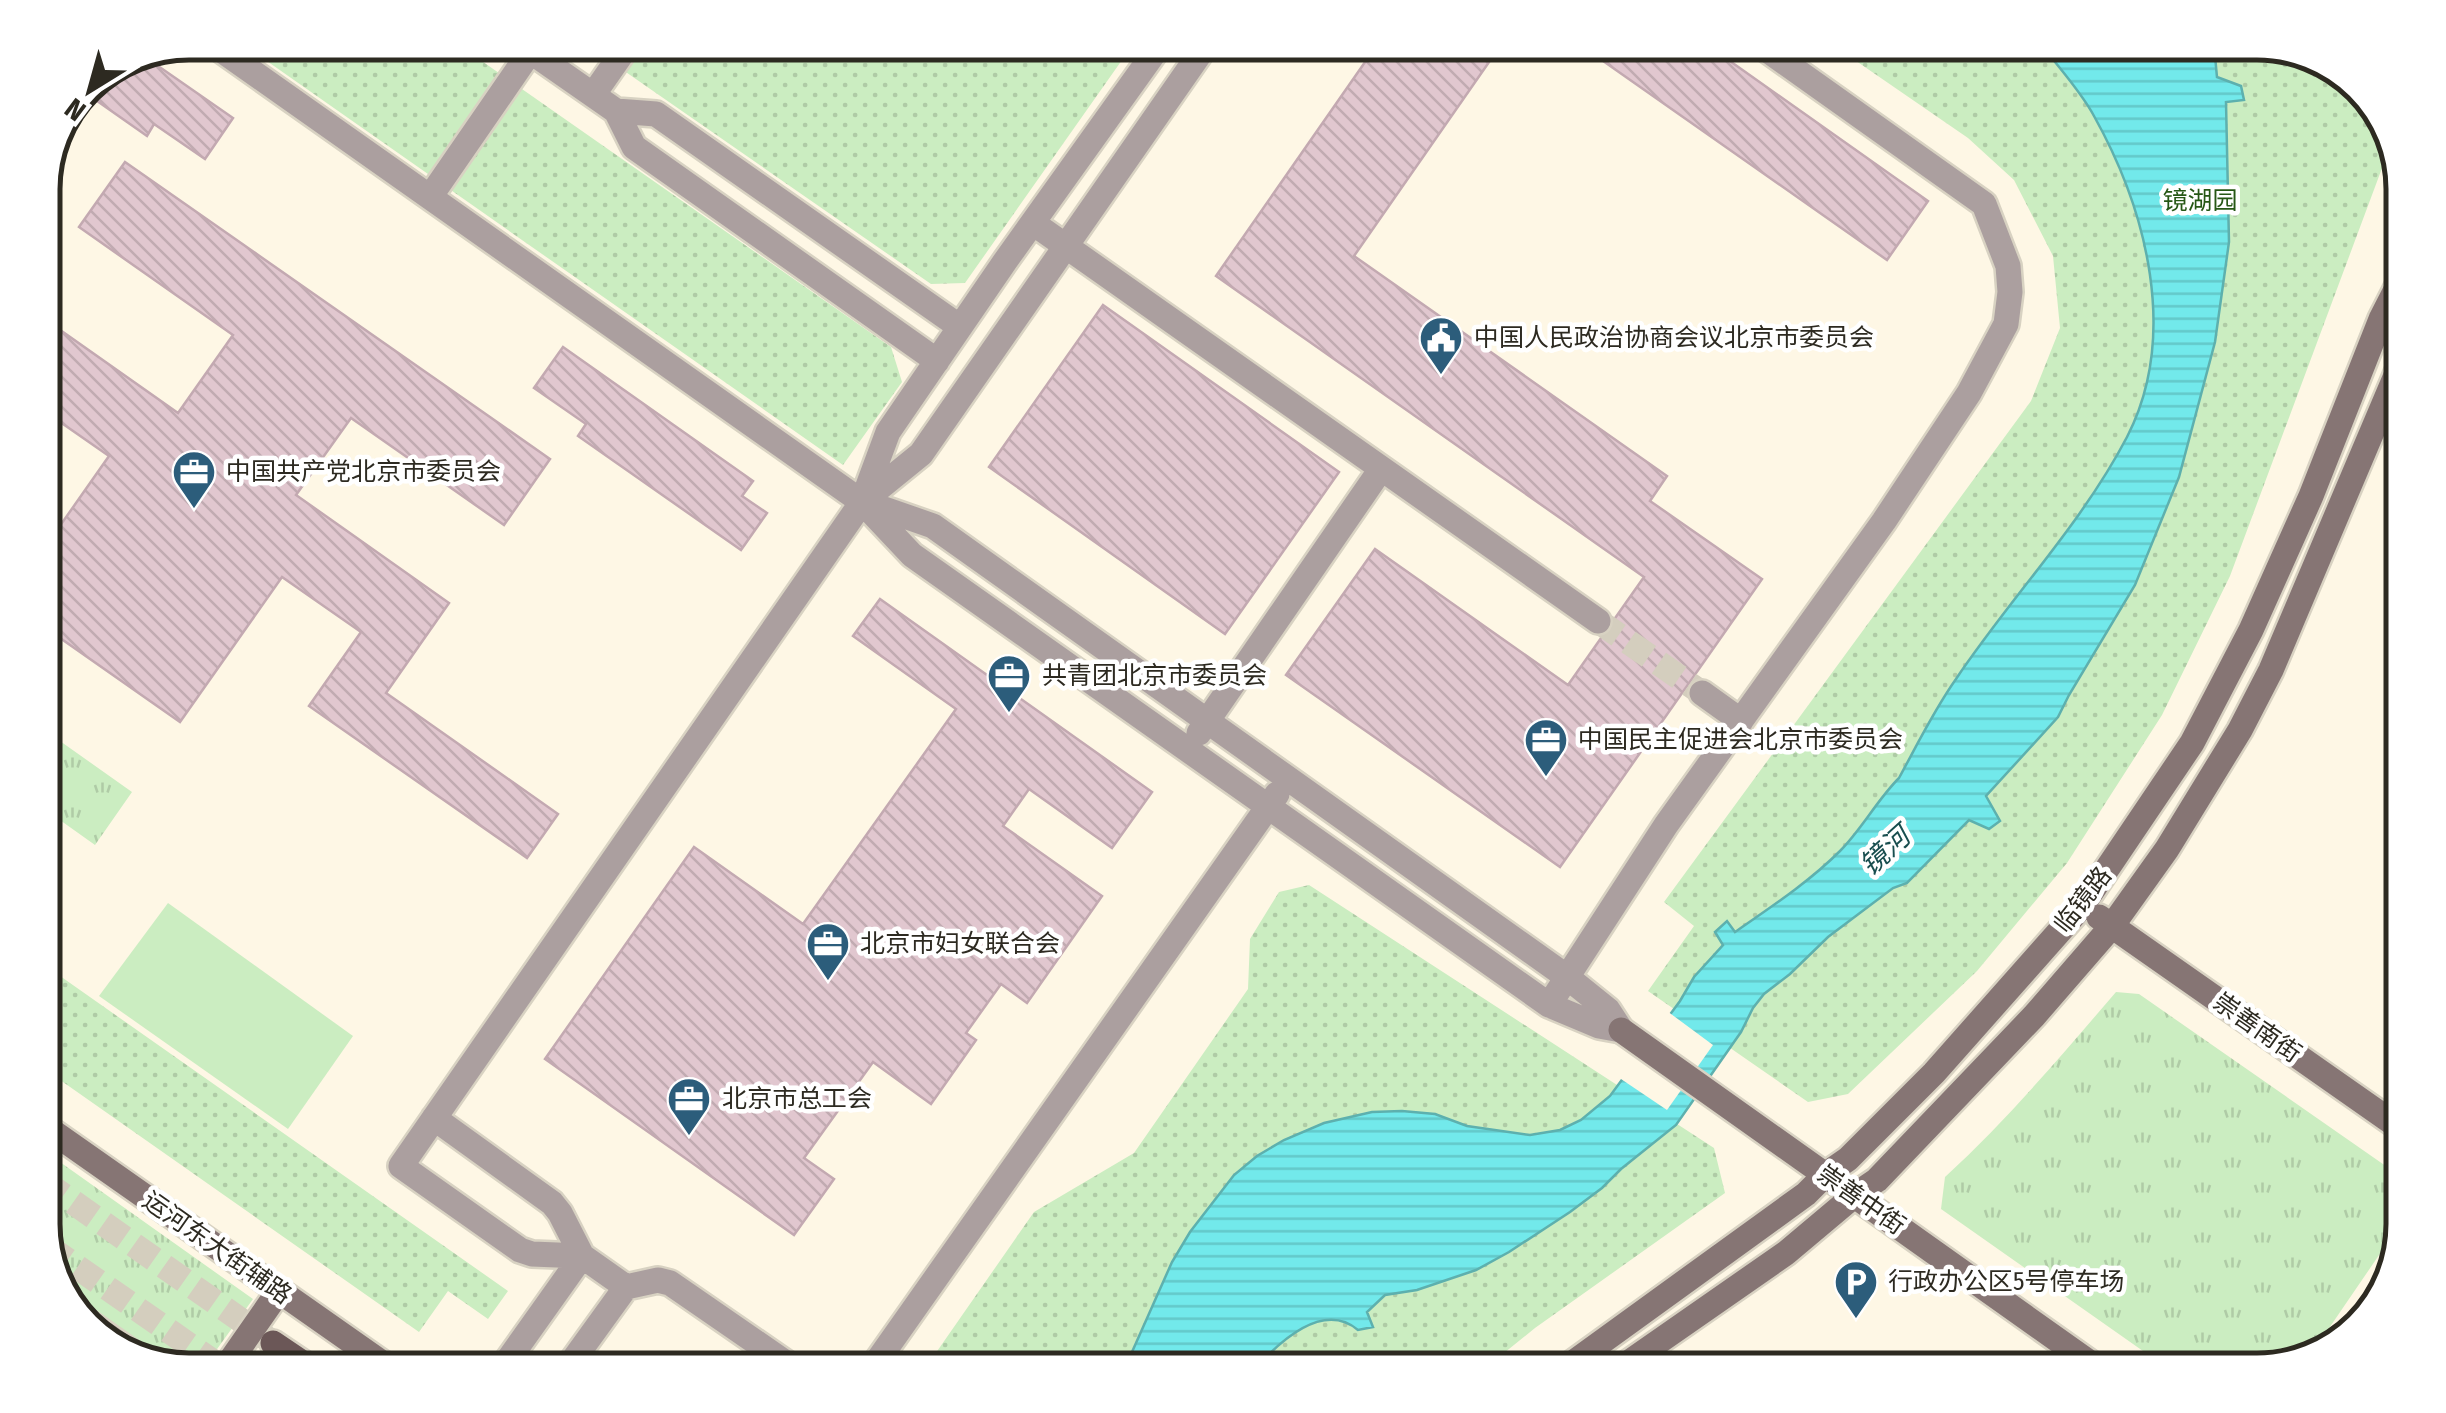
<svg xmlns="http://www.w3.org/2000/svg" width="2446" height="1413" viewBox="0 0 2446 1413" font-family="'Fira Sans Condensed','Noto Sans SC',sans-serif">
	<defs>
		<pattern id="grass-tufts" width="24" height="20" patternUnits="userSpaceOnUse" patternTransform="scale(2.5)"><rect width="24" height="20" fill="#cbedc1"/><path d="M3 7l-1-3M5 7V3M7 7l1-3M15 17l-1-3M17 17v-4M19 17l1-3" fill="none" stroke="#afcba6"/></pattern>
		<pattern id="park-dots" width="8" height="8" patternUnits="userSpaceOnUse" patternTransform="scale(2.5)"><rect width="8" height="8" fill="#cbedc1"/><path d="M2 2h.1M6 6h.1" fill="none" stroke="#afcba6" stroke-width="1.8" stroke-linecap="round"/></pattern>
		<pattern id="water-rules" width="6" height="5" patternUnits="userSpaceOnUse" patternTransform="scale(2.5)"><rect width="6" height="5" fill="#72e9eb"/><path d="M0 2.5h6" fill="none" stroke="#63c8c9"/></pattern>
		<pattern id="building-back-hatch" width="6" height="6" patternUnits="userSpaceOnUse" patternTransform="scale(2.5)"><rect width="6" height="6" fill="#e1c7cf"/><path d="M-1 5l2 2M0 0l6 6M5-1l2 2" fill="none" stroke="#c1abb1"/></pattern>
	</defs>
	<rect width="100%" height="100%" fill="#fef7e5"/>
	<path fill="url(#grass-tufts)" d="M43,729L132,792L95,845L43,808Z
		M2116,992L2139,994L2403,1178V1220L2310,1356L2257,1370H2170L1941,1209L1945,1177C2007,1120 2061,1056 2116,992Z
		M43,1150L253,1299L202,1370H189L171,1366L59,1286L43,1233Z"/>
	<path fill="url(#park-dots)" d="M2257,42L2330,62L2379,108L2391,144L2230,576L2162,715L2067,863L1977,971L1848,1094L1808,1102L1648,991L1694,926L1664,902L2031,401L2060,328L2053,256L2014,180L1968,138L1830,43Z
		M241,43H456L891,347L902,382L843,465Z
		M584,43H1134L965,283L931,284Z
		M1309,885L1714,1148L1725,1193L1535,1328L1483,1370H924L1034,1212L1134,1153L1248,989L1250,939L1279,892Z
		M43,964L508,1291L488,1319L448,1291L419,1332L43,1068Z"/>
	<path fill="#cbedc1" d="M168,903L353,1036L288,1129L99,996Z"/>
	<path fill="url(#water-rules)" stroke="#5db0ae" stroke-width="2.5" d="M2040,43H2209L2215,56L2217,77L2241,86L2244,100L2226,102L2229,242L2215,342L2179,477L2135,585L2069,695L2058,717L1986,796L2000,821L1989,829L1969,820L1907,883L1893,888L1828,937L1790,974L1764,994L1753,1008L1741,1032L1676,1125L1621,1169L1602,1188L1570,1212L1509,1252L1476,1270L1417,1290L1385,1295L1367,1312L1373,1327L1358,1330C1322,1300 1278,1343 1254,1370H1124L1172,1262L1190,1232L1234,1175L1257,1156L1284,1140L1324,1123L1372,1112L1402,1111L1435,1114L1467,1126L1530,1135L1560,1130L1581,1120L1610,1096L1680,1001L1694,977L1723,945L1715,932L1727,921L1735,932C1771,907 1809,882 1840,851C1862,829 1877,800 1899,778C1917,745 1934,710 1956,679C2011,597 2081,525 2127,437C2179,336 2147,211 2094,116C2080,90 2058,67 2040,43Z"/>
	<path fill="#fef7e5" d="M1667,1011L1713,1045L1667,1110L1618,1077Z"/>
	<path fill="url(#building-back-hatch)" stroke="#c3a9b1" stroke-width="2.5" d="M1379,42H1503L1354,256L1667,476L1650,501L1762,579L1560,867L1286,675L1375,549L1568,685L1644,577L1216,276Z
		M1576,42H1703L1928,201L1887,260Z
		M148,59L233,118L205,159L154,124L147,136L83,91L86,85Z
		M125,162L550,459L504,525L351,418L296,495L449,603L386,693L558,814L527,858L309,706L361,632L282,577L180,722L43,626V550L109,456L43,410V318L178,413L233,335L79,227Z
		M1103,305L1339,472L1225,634L989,467Z
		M563,347L753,481L742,496L767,513L741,550L578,436L586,424L534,388Z
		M880,599L1152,792L1112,848L1029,789L1003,826L1102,896L1027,1003L1001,984L966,1033L976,1040L931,1104L873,1062L804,1158L834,1179L794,1235L545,1059L694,847L803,924L956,709L853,636Z"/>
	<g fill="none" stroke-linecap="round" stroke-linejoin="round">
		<path stroke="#d4cebe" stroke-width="25" stroke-dasharray="25 12" stroke-linecap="butt" d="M1598,621L1702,693"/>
		<path stroke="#d4cebe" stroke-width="25" stroke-dasharray="25 12" stroke-linecap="butt" d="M43,1181L269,1340
			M47,1246L225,1370"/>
		<g stroke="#d8d2c2" stroke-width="30">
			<path id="street" d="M210,42L862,502L912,555L1549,1005L1599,1026L1621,1030
				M517,42L616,111L634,147L937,361
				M593,95L630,42
				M616,111L656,114L960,327
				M430,197L530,52
				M1033,223L1598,621
				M862,502L921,454L1208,42
				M867,503L933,526L1567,977L1608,1010L1621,1030
				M1702,693L1741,721
				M1199,733L1381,469
				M1549,1005L1666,825L1884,521L1969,393L2006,324L2010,292L2008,266L1984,204L1756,42
				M434,1118L552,1203L560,1213L582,1256L626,1287
				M582,1256L532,1254L520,1250L401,1166L862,502L888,432L1006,260L1162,42
				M501,1370L582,1256
				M566,1370L626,1287L658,1280L670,1283L796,1370
				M871,1370L1277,794"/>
		</g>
		<g stroke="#d8d2c2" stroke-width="30">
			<path id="secondary" d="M2099,917L2403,1130
				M1621,1030L2100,1370
				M43,1125L392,1370
				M86,1321L136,1356
				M224,1370L279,1291
				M1563,1370L1806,1194L1825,1175L1848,1159L1934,1073L2082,906L2192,743L2251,630L2311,496L2381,319L2403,276
				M1618,1370L1786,1253L1855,1195L1877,1180L2034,1016L2112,926L2167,849L2240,730L2271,670L2403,359"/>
		</g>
		<g stroke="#d8d2c2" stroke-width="30">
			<path id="primary" d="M273,1343L313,1370"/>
		</g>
		<use href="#street" stroke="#ab9f9f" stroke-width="25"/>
		<use href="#secondary" stroke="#867574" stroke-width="25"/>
		<use href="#primary" stroke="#6b5757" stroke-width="25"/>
	</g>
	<defs>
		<g id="civic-pin" transform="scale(2.25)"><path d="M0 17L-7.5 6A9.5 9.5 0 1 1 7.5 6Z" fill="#2c5d7b" stroke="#fff"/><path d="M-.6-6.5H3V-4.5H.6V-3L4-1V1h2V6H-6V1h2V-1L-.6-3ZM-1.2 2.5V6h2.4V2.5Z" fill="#fff"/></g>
		<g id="office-pin" transform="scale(2.25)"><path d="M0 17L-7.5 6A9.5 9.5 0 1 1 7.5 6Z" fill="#2c5d7b" stroke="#fff"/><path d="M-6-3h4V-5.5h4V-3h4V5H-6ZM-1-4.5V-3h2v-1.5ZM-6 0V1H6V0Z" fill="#fff"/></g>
		<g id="parking-pin" transform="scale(2.25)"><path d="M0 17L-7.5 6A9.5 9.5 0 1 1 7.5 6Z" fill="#2c5d7b" stroke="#fff"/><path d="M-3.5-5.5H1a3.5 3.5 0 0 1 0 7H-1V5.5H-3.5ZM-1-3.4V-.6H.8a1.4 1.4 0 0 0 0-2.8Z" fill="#fff"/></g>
	</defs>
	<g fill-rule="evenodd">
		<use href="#civic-pin" x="1441" y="338"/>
		<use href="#office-pin" x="194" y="472"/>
		<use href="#office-pin" x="1009" y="676"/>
		<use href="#office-pin" x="1546" y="740"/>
		<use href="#office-pin" x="828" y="944"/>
		<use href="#office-pin" x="689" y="1099"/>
		<use href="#parking-pin" x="1856" y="1282"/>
	</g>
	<g text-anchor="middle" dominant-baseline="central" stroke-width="9" stroke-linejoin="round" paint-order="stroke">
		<g font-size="25" fill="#265715" stroke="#fff">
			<text x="2200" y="201">镜湖园</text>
		</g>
		<g font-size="25" fill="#2d2a21" stroke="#fff" text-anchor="start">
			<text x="1474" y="338">中国人民政治协商会议北京市委员会</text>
			<text x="226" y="472">中国共产党北京市委员会</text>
			<text x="1042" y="676">共青团北京市委员会</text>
			<text x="1578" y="740">中国民主促进会北京市委员会</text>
			<text x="860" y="944">北京市妇女联合会</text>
			<text x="722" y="1099">北京市总工会</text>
			<text x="1888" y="1282">行政办公区5号停车场</text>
		</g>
		<g font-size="25" fill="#2d2a21" stroke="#fff">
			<text transform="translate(2083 900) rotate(-52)">临镜路</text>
			<text transform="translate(2257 1028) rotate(35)">崇善南街</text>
			<text transform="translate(1861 1200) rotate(35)">崇善中街</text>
			<text transform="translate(217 1248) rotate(35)">运河东大街辅路</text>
		</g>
		<g font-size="28" font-style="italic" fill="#194e4f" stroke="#fff">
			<text transform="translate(1885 851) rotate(-42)">镜河</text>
		</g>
	</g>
	<path d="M0 0H2446V1413H0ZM189 60H2257A129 129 0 0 1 2386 189V1224A129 129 0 0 1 2257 1353H189A129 129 0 0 1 60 1224V189A129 129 0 0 1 189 60Z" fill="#fff" fill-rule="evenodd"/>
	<path fill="none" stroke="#2d2a21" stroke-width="5" d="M189 60H2257A129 129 0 0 1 2386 189V1224A129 129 0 0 1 2257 1353H189A129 129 0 0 1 60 1224V189A129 129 0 0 1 189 60Z"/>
	<g transform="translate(90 90) rotate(217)" stroke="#ffffff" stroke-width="8" paint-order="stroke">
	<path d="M0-8L18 38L0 25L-18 38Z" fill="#2d2a21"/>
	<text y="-15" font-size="28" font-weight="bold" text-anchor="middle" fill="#2d2a21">N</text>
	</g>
</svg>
